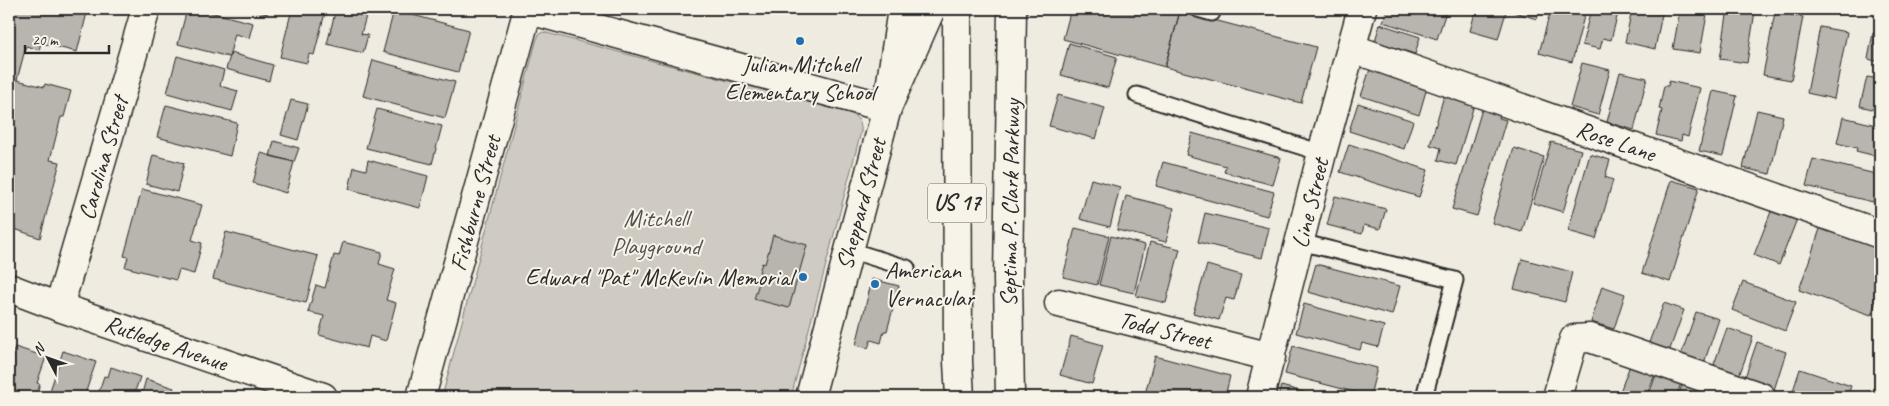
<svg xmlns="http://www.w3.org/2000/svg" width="1889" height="406" viewBox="0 0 1889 406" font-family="Caveat,sans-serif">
	<rect width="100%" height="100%" fill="#efebe0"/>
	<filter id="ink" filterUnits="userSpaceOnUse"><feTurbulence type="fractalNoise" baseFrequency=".02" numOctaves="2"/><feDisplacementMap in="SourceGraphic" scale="10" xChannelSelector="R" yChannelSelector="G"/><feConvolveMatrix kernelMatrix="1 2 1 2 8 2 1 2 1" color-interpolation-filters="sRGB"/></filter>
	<g filter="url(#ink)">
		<path fill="#cfcbc2" stroke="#7d7b76" d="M543,32L850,113C858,117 862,123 861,132L791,397H442L536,42L539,34Z"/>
		<path fill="#b8b5ae" stroke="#2b2b2b" d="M9,9H88L77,52L41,43L39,50L26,46L17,80L44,87L45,84L71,91L64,117H61L50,160L60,162L40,238L9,227Z
			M187,9H198L253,23L249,38L235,34L229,57L178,44Z
			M246,9H269L267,14Z
			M292,9H326L314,55L309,54L307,63L280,57Z
			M336,9H368L361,34L368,35L363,53L327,44Z
			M1071,9H1173L1180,11L1165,67L1063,39Z
			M1387,9H1447L1437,39L1383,22Z
			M1476,9H1507L1498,39L1470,31Z
			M1510,9H1540L1537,19L1510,11Z
			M1551,9H1586L1572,62L1539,53Z
			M1591,9H1619L1611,40L1603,38L1600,49L1582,45Z
			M1632,9H1663L1655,49L1625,42Z
			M1680,9H1708L1700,53L1673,49Z
			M1728,9L1755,11L1747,63L1720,59Z
			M394,10L469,30L458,72L383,52Z
			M1180,11L1316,47L1301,103L1165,67Z
			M1775,12L1803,17L1791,80L1763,75Z
			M1380,24L1420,37L1415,54L1375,41Z
			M1820,27L1847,32L1834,99L1807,93Z
			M1873,33L1880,34V62L1868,59Z
			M1069,43L1117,57L1108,88L1061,75Z
			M231,53L273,65L269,81L226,69Z
			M177,56L224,70L220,86L238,91L232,111L167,93Z
			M373,60L455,82L445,118L363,96Z
			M1582,63L1610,70L1598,115L1570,107Z
			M1371,66L1428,84L1419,115L1361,96Z
			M1620,72L1647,78L1634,130L1607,122Z
			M1867,77L1880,79V111L1860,106Z
			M1669,81L1700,88L1688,137L1682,135L1681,141L1656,135L1662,110L1659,109L1664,86H1668Z
			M1713,91L1737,96L1723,156L1699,151Z
			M1445,92L1474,105L1456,165L1438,160L1441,148L1430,145Z
			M1058,95L1105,108L1096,139L1049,126Z
			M291,100L308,104L298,140L281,135Z
			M1358,103L1413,121L1404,149L1349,131Z
			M166,105L237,123L230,156L157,137Z
			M377,109L442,126L432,164L366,148Z
			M1482,109L1500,114L1499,118L1506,120L1477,216L1452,209Z
			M1757,110L1783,116L1770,174L1743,168Z
			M1843,117L1880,126V157L1856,151L1857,148L1837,143Z
			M1192,133L1281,158L1273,185L1224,172L1226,166L1186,155Z
			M274,141L299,148L294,162L270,156Z
			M1551,142L1581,150L1563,212L1533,203Z
			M1349,144L1428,170L1419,197L1340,172Z
			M1514,148L1544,157L1522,232L1492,223Z
			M261,153L294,162L286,193L253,183Z
			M1590,154L1610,160L1605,177L1613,180L1596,239L1568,231Z
			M153,155L184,163L177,192L146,184Z
			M1813,159L1880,175L1873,202L1806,186Z
			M368,160L428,176L420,208L349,189L354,167L366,170Z
			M1163,162L1274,192L1267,216L1156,186Z
			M1091,179L1120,187L1110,227L1080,219Z
			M1671,180L1699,188L1670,282L1642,273Z
			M142,189L202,205L192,240L202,243L194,274L179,270L176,280L125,267L128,257L124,256Z
			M1126,196L1174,208L1166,242L1117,230Z
			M1335,196L1386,209L1380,229L1364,225L1362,234L1327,225Z
			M1772,209L1797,219L1779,265L1754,255Z
			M1205,213L1269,228L1262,258L1198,242Z
			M1821,226L1880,246V290L1871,315L1799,290Z
			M1075,228L1109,236L1097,285L1063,277Z
			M226,232L318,256L306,303L213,279Z
			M773,235L807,245L789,308L754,299L762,273L759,272L762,263L765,264Z
			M1111,236L1145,245L1134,293L1099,285Z
			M343,242L382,252L379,264L395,269L386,300L396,303L386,341L370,336L367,348L319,335L324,316L308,312L316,285L325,288L334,255L339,256Z
			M1150,242L1180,249L1166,303L1136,296Z
			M1522,259L1572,272L1565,302L1514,289Z
			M1316,264L1400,286L1392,315L1308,292Z
			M1207,265L1241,275L1234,300L1226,298L1219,320L1193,313Z
			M872,279L899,286L887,331H884L881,343L871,340L868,348L856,345Z
			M1743,282L1796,302L1785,331L1732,310Z
			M1602,286L1625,294L1614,329L1591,322Z
			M1664,303L1684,310L1669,352L1648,345Z
			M1304,304L1384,326L1378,347L1362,343L1360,350L1296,333Z
			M1696,312L1719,319L1704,363L1681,355Z
			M1727,328L1753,337L1739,376L1713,367Z
			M1071,336L1103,345L1092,384L1060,375Z
			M1757,342L1786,352L1774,390L1744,380Z
			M1293,346L1377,368L1370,396L1285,374Z
			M15,347L46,357L37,383L40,384L36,397H9V367Z
			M63,351L96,362L84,397H48Z
			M1155,356L1230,376L1225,397L1182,396L1181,397H1159L1145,394Z
			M1632,360L1657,369L1646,397H1618Z
			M111,367L140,377L133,397H97L104,376L108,377Z
			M1658,369L1683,378L1676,397H1648Z
			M1800,369L1851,386L1847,397H1791Z
			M146,379L174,388L171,397H141Z
			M1684,379L1709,387L1705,397H1678Z
			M1281,386L1323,397H1278Z"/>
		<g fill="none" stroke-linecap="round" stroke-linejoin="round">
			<g stroke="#2b2b2b" stroke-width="19">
				<path id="lane" d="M1198,9L1212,13
					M1137,95L1322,153
					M1300,242L1455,280L1424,397
					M849,250L907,268"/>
			</g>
			<g stroke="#2b2b2b" stroke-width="31">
				<path id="street" d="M526,9L887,108
					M1351,48L1880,234
					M1059,303L1271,357
					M59,307L146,9
					M810,397L887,108L902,9
					M1260,397L1322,153L1362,9
					M1557,397L1574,339L1590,338L1761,397"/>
			</g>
			<g stroke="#2b2b2b" stroke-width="31">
				<path id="secondary" d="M9,288L59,307L323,397
					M421,397L528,9"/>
			</g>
			<g stroke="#2b2b2b" stroke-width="31">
				<path id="highway" d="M957,9L958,362L960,397
					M887,108L931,9
					M1010,397L1008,278L1012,9"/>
			</g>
			<use href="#lane" stroke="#f7f3e8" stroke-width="15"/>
			<use href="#street" stroke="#f7f3e8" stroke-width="28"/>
			<use href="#secondary" stroke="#f7f3e8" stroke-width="28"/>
			<use href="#highway" stroke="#f7f3e8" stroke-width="28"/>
		</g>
	</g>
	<g fill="#1f6fb2" stroke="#f7f3e8" stroke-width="2">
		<circle cx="800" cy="41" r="5"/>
		<circle cx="803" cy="277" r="5"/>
		<circle cx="875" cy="284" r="5"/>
	</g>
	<g text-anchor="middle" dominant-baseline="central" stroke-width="4" stroke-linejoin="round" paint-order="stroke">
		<rect fill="#f7f3e8" stroke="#686764" stroke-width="1" x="928" y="183.5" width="58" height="39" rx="4"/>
		<g font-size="22" font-weight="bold" fill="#2b2b2b">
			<text x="957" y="203">US 17</text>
		</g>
		<g font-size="24" fill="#2b2b2b" stroke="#f7f3e8">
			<text x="800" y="64">Julian Mitchell<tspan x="800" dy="28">Elementary School</tspan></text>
			<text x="885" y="270" text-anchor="start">American<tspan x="885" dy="28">Vernacular</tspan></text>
			<text x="793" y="277" text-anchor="end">Edward "Pat" McKevlin Memorial</text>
		</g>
		<g font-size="24" fill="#2b2b2b" stroke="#f7f3e8">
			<text transform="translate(1616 141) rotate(19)">Rose Lane</text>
			<text transform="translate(103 158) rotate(-74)">Carolina Street</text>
			<text transform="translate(475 203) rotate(-75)">Fishburne Street</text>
			<text transform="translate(1010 203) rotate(-89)">Septima P. Clark Parkway</text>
			<text transform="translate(1310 203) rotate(-76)">Line Street</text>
			<text transform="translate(861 204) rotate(-75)">Sheppard Street</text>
			<text transform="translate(1165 330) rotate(14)">Todd Street</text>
			<text transform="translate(166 343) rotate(19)">Rutledge Avenue</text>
		</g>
		<g font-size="24" fill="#545351" stroke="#f7f3e8">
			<text x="656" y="218">Mitchell<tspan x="656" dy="28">Playground</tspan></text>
		</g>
	</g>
	<rect width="1889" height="406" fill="none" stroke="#f7f3e8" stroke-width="30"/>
	<rect x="15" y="15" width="1859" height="376" fill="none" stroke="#2b2b2b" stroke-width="2" filter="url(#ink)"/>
	<g transform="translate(48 358) rotate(311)" stroke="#f7f3e8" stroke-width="4" paint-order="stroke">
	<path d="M0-4L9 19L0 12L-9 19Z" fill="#2b2b2b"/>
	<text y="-8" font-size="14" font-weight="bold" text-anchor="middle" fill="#2b2b2b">N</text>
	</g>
	<path d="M25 45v8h84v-8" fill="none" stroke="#2b2b2b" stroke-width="2.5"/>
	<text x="32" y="45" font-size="15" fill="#2b2b2b" stroke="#f7f3e8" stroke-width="4" paint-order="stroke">20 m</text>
</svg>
